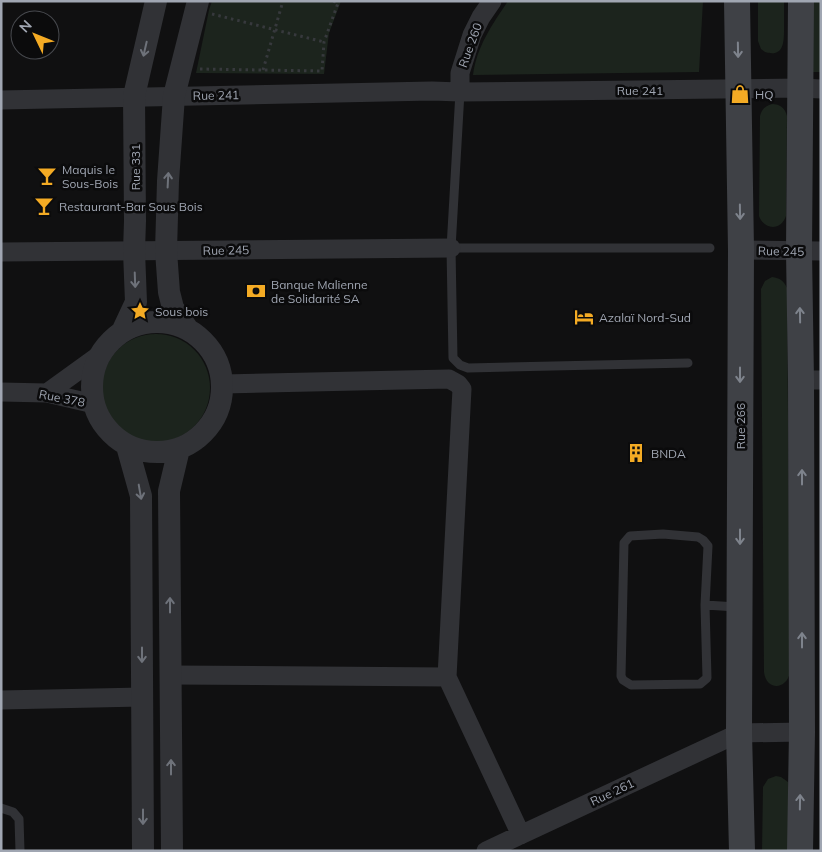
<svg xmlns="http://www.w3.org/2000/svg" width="822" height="852" viewBox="0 0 822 852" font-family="Mulish,sans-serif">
	<rect width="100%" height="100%" fill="#101011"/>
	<path fill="#1c241d" d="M212,1H341L329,33L324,74L196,73L209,10Z
		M508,1H703L699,72L473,75C477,46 492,25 508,1Z
		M758,1H784C784,10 784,18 784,26C784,40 785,58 765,52L761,49L758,41Z
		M813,1H821V72H812Z
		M772,104C780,104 785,108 787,116L786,216C781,231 764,230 759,216L760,116C762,109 765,106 772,104Z
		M772,277C780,278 784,281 787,288L790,672C787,690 766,691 764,672L761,289L765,281Z
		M102 388a54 54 0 1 1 108 0a54 54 0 1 1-108 0Z
		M776,776L781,777L788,782L790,851H762L763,787L768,779Z"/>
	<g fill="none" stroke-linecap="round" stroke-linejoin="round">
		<path stroke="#37393d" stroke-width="3" stroke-dasharray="2.5 4" stroke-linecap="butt" d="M212,14L324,42
			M200,69L322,71L324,42L338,3L333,1
			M263,70L283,1"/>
		<path stroke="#313236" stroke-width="9" d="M460,92L451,248L453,358L460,365L468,368L688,363
			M451,248H710
			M663,534L698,537L703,540L708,546L705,605L707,678L700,684L631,685L623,680L621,676L624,543L630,536Z
			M705,605L737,607
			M1,808L13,812L19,819L20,851"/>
		<path stroke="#313236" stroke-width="19" d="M460,92V73L472,35L481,17L492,1
			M1,100L432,91L460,92L801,88L821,89
			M741,250L821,251
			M1,252L451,248
			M801,380H821
			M223,384L449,379L458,384L462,389L447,677L521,835
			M1,392L47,393L94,404
			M47,393L101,354
			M171,675L447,677
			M1,700L142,697
			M486,851L739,733L802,732"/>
		<path stroke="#313236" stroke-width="22" d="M92 387a65 65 0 1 1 130 0a65 65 0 1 1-130 0Z
			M187,328L173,308L169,292L166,251L168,181L174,96L198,1
			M122,332L136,302L134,251L135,221L134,96L156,1
			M127,446L141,496L143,851
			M172,851L169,491L179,449"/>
		<path stroke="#3f4146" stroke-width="26" d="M737,1L741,250L739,733L742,851
			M800,851L802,732L801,380L799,251L801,1"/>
	</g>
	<defs><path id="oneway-shaft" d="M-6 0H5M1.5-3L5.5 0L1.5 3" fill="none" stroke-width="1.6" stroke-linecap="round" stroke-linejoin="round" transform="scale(1.25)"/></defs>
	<g stroke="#6e727a">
		<use href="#oneway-shaft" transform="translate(145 49) rotate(103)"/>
		<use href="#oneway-shaft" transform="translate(168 180) rotate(-87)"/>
		<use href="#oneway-shaft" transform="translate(135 280) rotate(88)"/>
		<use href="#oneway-shaft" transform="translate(140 492) rotate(80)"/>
		<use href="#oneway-shaft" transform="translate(170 605) rotate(-90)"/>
		<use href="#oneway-shaft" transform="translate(142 655) rotate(90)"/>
		<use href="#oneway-shaft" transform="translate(171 767) rotate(-90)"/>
		<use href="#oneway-shaft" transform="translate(143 817) rotate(90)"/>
	</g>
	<g stroke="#7e838c">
		<use href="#oneway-shaft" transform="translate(738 50) rotate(89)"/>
		<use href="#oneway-shaft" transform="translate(740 212) rotate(89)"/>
		<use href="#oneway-shaft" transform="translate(800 315) rotate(-91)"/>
		<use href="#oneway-shaft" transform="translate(740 375) rotate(90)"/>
		<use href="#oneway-shaft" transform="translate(802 477) rotate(-90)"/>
		<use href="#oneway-shaft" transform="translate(740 537) rotate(90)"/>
		<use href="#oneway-shaft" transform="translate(802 640) rotate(-90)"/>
		<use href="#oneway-shaft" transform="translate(800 802) rotate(-89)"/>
	</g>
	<defs>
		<g id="shop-bare" transform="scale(1.5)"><path d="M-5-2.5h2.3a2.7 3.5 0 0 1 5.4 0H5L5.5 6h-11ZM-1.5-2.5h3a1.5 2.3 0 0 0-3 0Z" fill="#f4ab24" stroke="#0b0b0c" stroke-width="2.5" paint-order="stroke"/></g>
		<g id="bar-bare" transform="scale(1.5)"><path d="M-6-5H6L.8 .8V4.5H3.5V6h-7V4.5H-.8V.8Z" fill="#f4ab24" stroke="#0b0b0c" stroke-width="2.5" paint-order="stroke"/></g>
		<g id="bank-bare" transform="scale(1.5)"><path d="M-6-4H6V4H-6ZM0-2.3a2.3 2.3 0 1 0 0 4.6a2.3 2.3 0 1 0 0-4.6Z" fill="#f4ab24" stroke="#0b0b0c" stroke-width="2.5" paint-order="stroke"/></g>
		<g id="sight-bare" transform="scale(1.5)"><path d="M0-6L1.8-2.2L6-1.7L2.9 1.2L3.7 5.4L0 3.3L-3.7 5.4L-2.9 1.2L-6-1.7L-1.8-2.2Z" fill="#f4ab24" stroke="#0b0b0c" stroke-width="2.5" paint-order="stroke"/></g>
		<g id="hotel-bare" transform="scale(1.5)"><path d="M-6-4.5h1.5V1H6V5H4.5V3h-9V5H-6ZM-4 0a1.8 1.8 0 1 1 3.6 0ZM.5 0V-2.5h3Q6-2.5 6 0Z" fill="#f4ab24" stroke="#0b0b0c" stroke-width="2.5" paint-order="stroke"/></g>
		<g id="building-bare" transform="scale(1.5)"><path d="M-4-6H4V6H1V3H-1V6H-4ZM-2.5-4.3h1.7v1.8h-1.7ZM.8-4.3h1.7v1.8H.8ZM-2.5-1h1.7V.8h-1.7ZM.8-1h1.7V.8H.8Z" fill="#f4ab24" stroke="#0b0b0c" stroke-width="2.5" paint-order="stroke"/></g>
	</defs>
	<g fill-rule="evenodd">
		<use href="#shop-bare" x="740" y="94"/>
		<use href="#bar-bare" x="47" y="176"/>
		<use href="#bar-bare" x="44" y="206"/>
		<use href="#bank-bare" x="256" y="291"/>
		<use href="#sight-bare" x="140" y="311"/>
		<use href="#hotel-bare" x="584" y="317"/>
		<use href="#building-bare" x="636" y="453"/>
	</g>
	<g text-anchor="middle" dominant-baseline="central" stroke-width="5" stroke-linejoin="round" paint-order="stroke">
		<g font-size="12" fill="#a0a6b2" stroke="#0b0b0c">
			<text transform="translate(470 45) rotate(-70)">Rue 260</text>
			<text x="640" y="90">Rue 241</text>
			<text transform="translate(216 95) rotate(-1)">Rue 241</text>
			<text transform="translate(135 167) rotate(-90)">Rue 331</text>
			<text transform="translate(226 250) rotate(-1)">Rue 245</text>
			<text transform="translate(781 251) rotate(1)">Rue 245</text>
			<text transform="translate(62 398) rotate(11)">Rue 378</text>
			<text transform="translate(740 426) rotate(-90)">Rue 266</text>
			<text transform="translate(612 792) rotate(-25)">Rue 261</text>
		</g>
		<g font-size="12" fill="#a0a6b2" stroke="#0b0b0c" text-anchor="start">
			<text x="755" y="94">HQ</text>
			<text x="62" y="169">Maquis le<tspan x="62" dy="14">Sous-Bois</tspan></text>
			<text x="59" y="206">Restaurant-Bar Sous Bois</text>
			<text x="271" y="284">Banque Malienne<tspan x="271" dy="14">de Solidarité SA</tspan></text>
			<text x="155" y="311">Sous bois</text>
			<text x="599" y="317">Azalaï Nord-Sud</text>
			<text x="651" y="453">BNDA</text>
		</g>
	</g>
	<rect width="822" height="852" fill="none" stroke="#a0a6b2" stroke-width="5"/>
	<g transform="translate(35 35) rotate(313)"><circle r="24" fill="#0b0b0c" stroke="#47494e"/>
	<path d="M0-4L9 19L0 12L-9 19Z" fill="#f4ab24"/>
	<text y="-8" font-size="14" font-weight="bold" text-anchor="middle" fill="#a0a6b2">N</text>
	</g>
</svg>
